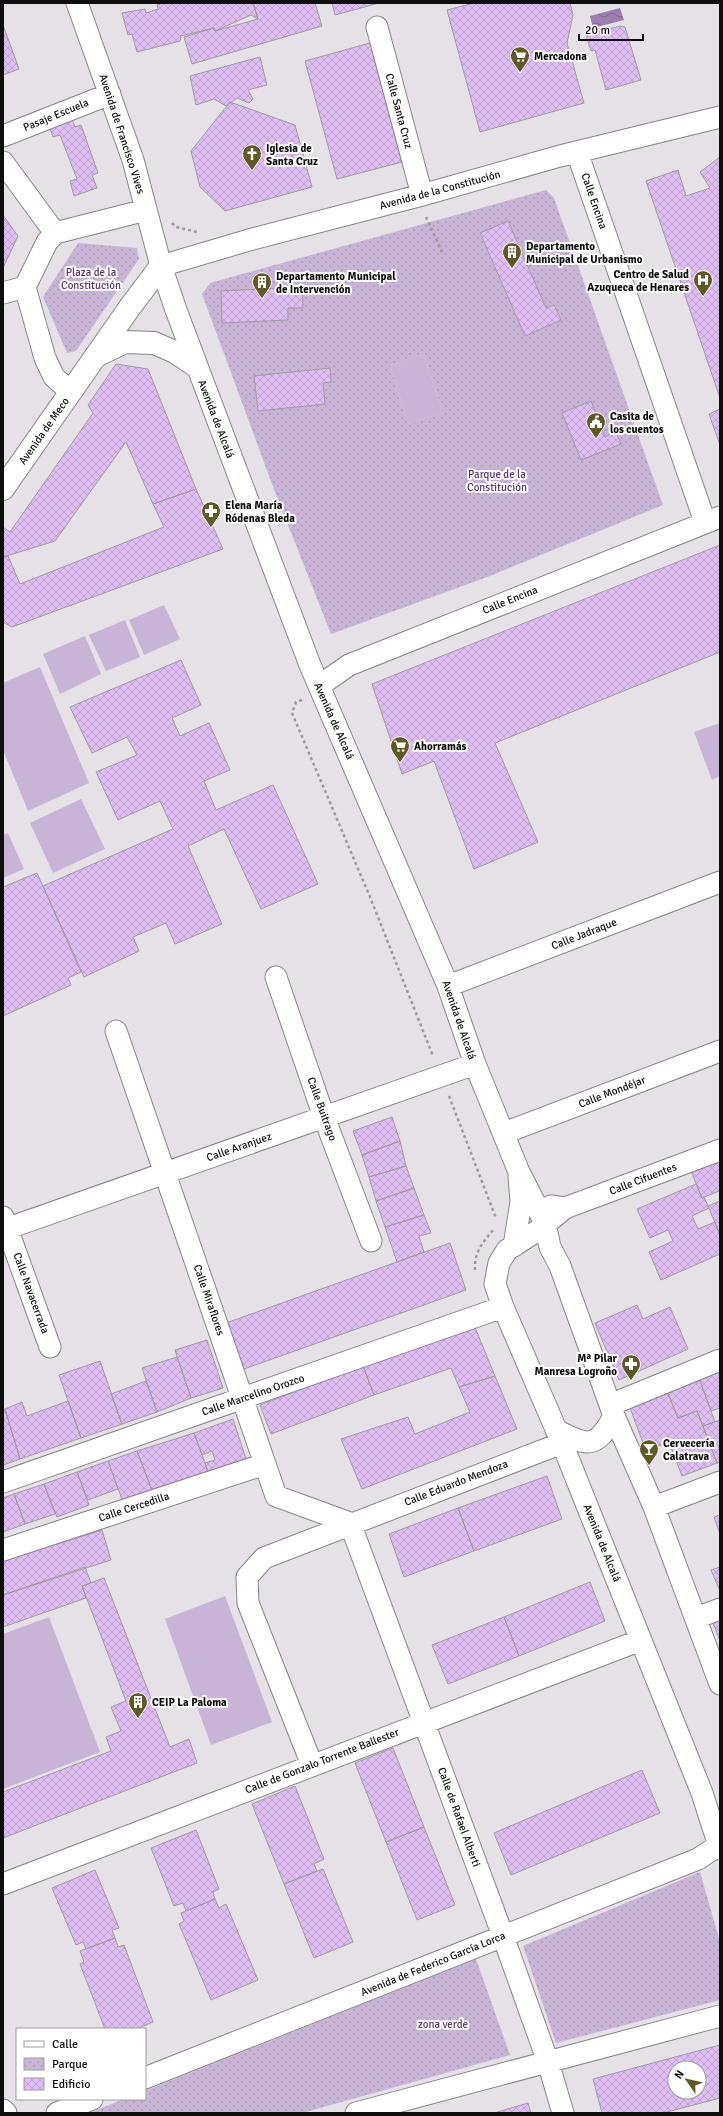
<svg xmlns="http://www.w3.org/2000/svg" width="723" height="2116" viewBox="0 0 723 2116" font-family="Signika,sans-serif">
	<defs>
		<pattern id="park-dots" width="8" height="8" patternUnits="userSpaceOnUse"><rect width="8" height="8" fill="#c8b4d4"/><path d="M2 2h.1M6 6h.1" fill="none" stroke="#ab9ab5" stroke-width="1.8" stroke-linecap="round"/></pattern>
		<pattern id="water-waves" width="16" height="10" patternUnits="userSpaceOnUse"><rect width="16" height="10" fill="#9c7eaf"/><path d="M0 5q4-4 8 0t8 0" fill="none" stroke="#7e668d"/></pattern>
		<pattern id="building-cross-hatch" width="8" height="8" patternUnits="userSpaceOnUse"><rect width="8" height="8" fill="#debef2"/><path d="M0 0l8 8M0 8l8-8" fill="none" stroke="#bda2ce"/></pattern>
	</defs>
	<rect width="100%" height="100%" fill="#e5e1e7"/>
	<path fill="#c8b4d4" d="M424,354L443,413L408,424L390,365Z
		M164,605L180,639L144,655L129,620Z
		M125,620L140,657L106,671L89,635Z
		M85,636L101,674L60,694L43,654Z
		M40,667L89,783L28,811L3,750V683Z
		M720,723V776L712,780L694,732Z
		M81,799L105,849L53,873L30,823Z
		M8,833L24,869L3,878V835Z
		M225,1596L272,1722L211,1745L165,1619Z
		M49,1617L100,1752L3,1789V1634Z"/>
	<path fill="url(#park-dots)" fill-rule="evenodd" d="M546,190L554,198L663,505L490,576L331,634L275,492L202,294L210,283ZM507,221L546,308L554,305L561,320L525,336L480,234ZM302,287L303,308H288V320L222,323V291ZM424,354L443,413L408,424L390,365ZM330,368L331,382L323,383L325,404L258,411L254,376ZM591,401L605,437L616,432L621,444L581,460L562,413Z
		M78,243L137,248L139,259L76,351L67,353L43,297Z
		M700,1872L720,1942V2000L556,2043L523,1946Z
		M476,1959L510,2055L302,2113H89L124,2099H145V2091Z"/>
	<path fill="url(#water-waves)" d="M620,8L624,20L593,28L590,16Z"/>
	<path fill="url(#building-cross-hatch)" stroke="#9f9ca1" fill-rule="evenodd" d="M163,3H253L258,19L215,31L214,28L181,36L180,41L137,52L132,34L128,35L122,13L145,9L146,13L158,9L157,5Z
		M253,3H315L322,26L192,64L184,37L214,28L215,31L251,15L258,19Z
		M332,3H379L335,15Z
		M474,3H570L573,15L567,43L584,103L480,132L447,10Z
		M3,25L19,69L3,75Z
		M620,26L625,27L641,80L606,90L595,50L591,51L586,35Z
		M370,43L402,162L337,179L305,61Z
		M260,57L267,85L248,90L253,99L249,103L237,98L226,106L214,99L196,105L190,76Z
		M230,102L295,125L312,187L225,211L200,187L191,151Z
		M70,114L75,127L81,125L98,173L92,175L97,188L74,196L70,181L77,179L60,135L53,137L48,123Z
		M720,157V398L646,181L678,170L686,196L710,188L700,172Z
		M3,215L18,236L3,268Z
		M508,221L546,308L554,305L561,320L525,336L480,233Z
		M302,287L303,308H288V320L222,323L221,291Z
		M116,364L148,369L196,489L153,504L126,442L55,541L3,557V527L10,532L93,413L88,405Z
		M330,368L331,382L323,383L325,404L258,411L254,376Z
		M591,401L605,437L616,432L621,444L581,460L562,413Z
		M720,409V445L709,414Z
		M196,489L223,549L12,627L3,622V557L8,556L20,584L164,527L153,504Z
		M720,545V652L495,743L538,842L474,869L434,761L402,774L372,684Z
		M181,660L201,705L172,718L180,736L209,723L230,770L204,781L216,810L273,785L318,884L261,909L224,829L188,846L222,924L175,944L166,923L133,937L139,951L84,977L43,886L173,829L160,801L118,820L96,772L137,755L127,737L92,753L70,707Z
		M37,873L81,972L68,978L71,985L3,1016V887Z
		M392,1117L400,1141L362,1155L353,1131Z
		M400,1141L406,1166L369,1177L362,1155Z
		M720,1159V1194L719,1191L702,1198L691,1171Z
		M406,1166L414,1188L376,1201L369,1177Z
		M696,1184L702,1198L704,1197L709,1208L692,1216L698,1229L715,1222L720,1236V1254L661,1280L649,1252L673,1241L668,1230L650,1238L637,1209Z
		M414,1188L424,1215L385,1227L376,1201Z
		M720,1201V1235L708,1206Z
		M424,1215L431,1233L419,1236L424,1252L397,1262L385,1227Z
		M450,1243L466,1290L244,1369L226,1323Z
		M637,1305L643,1319L670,1307L688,1349L619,1380L595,1323Z
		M474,1325L495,1376L459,1387L451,1368L374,1395L363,1366Z
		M207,1340L223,1388L191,1398L175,1350Z
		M177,1357L191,1398L157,1412L142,1368Z
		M100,1361L122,1424L81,1438L59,1375Z
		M363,1366L374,1395L271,1434L260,1405Z
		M720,1370V1408L711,1411L699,1378Z
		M495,1376L517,1429L362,1489L341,1439L408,1417L415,1434L470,1412L459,1387Z
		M699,1378L715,1422L703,1426L697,1411L678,1418L667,1391Z
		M146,1381L157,1412L122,1424L111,1394Z
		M667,1391L678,1418L697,1411L717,1463L682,1476L669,1442L646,1451L629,1405Z
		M68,1401L81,1438L20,1459L5,1409L22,1402L27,1416Z
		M5,1409L20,1459L3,1465V1410Z
		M233,1419L248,1465L210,1479L205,1463L215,1460L212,1451L202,1455L194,1433Z
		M720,1420V1462L717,1463L703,1426Z
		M194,1433L209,1474L153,1493L137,1451Z
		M137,1451L153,1493L123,1502L108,1461Z
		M108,1461L118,1489L88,1500L77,1472Z
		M77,1472L89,1505L57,1517L44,1484Z
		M547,1476L562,1519L474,1551L458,1508Z
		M44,1484L55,1514L25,1524L14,1494Z
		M14,1494L25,1524L3,1532V1498Z
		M458,1508L474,1551L404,1577L389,1534Z
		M720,1515V1534L714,1517Z
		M102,1530L111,1560L3,1595V1561Z
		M85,1567L91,1583L82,1586L86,1598L3,1627V1595Z
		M720,1567V1591L711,1570Z
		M104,1578L170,1747L189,1739L197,1763L3,1838V1792L111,1751L106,1737L121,1731L111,1707L126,1701L82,1586Z
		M590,1582L605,1621L519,1656L504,1617Z
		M504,1617L519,1656L448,1684L432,1645Z
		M720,1617V1641L712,1620Z
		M393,1748L424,1827L386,1842L355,1763Z
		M642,1770L660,1813L511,1875L494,1833Z
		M295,1786L324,1859L314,1864L317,1871L284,1884L252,1804Z
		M424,1827L455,1905L417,1920L386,1842Z
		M196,1830L219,1889L213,1892L215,1899L186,1911L183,1903L174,1906L151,1848Z
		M323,1869L353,1942L314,1958L284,1884Z
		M95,1870L119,1928L112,1930L115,1938L86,1949L83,1942L76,1945L52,1888Z
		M215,1899L219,1908L226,1904L258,1980L211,2000L179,1924L184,1921L181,1913Z
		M115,1938L118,1947L124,1945L153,2022L136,2029H105L80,1964L84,1962L80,1951Z
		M720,2045V2098L663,2113H602L593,2079ZM675,2068H699V2092H675Z
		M528,2103L531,2113H494Z"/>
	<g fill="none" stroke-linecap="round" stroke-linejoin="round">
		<g stroke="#888589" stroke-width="23">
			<path id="street" d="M77,3L133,160L161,266L176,310L310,665L448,986L475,1064L519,1172L545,1223L550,1247L560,1266L614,1416L654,1507L720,1684
				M377,27L422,195
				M3,136L110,94
				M577,152L705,522
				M3,162L55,233
				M161,266L249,240L422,195L560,156L720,117
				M3,293L25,287
				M71,392L54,377L45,358L25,287L47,242L55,233L146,210
				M319,686L349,665L720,517
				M276,977L324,1117L371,1241
				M448,986L720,882
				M116,1031L276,1496L350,1523
				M504,1133L720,1051
				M551,1206L565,1208L720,1150
				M565,1208L537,1231L507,1250L499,1263L495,1284L503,1307L562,1443L702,1793L720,1849
				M3,1217L50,1347
				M3,1230L475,1064
				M514,1246L521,1202L519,1176
				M610,1405L720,1360
				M556,1430C587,1446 596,1450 614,1416
				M3,1482L503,1307
				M654,1507L720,1482
				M350,1523L503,1936L548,2062L563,2113
				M3,1550L265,1464
				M696,1618L720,1609
				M312,1765L248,1603L247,1577L264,1558L562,1443
				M3,1884L641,1640
				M145,2078L698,1859L719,1845
				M3,2110L6,2113
				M57,2113L92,2099
				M356,2113L720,2016"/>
		</g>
		<g stroke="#888589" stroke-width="24">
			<path id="secondary" d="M98,355L125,342L154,343L175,352L196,366
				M3,489L130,307L161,266"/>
		</g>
		<path stroke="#9e9b9f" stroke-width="2.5" stroke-dasharray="3 3" stroke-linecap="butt" d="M426,217L442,252
			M172,223L176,227L197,232
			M302,700L296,702L292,713L370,897L433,1056
			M449,1096L496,1218
			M475,1270C474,1252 483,1242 494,1229"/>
		<use href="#street" stroke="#fff" stroke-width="21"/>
		<use href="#secondary" stroke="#fff" stroke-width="22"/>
	</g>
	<defs>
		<g id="supermarket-pin" transform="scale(1)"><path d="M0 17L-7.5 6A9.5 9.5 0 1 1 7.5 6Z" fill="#5f5925" stroke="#fff"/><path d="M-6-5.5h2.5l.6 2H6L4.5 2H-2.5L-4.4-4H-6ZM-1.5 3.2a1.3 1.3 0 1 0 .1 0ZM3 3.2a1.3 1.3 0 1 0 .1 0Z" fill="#fff"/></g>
		<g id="church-pin" transform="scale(1)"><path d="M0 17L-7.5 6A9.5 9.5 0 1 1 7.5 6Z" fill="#5f5925" stroke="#fff"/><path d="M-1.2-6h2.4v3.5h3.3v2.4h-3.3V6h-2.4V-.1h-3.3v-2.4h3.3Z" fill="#fff"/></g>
		<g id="building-pin" transform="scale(1)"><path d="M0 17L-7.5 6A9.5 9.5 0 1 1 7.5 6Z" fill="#5f5925" stroke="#fff"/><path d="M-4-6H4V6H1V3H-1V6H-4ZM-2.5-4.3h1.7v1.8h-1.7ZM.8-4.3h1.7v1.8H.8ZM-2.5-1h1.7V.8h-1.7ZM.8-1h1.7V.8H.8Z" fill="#fff"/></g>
		<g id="hospital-pin" transform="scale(1)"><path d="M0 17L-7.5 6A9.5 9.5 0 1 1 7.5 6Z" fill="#5f5925" stroke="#fff"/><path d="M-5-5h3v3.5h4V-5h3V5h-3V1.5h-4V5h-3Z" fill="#fff"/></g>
		<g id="civic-pin" transform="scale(1)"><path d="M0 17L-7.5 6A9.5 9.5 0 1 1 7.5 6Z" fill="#5f5925" stroke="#fff"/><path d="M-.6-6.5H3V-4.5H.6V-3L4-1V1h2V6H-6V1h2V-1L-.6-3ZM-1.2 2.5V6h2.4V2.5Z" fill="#fff"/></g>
		<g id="pharmacy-pin" transform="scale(1)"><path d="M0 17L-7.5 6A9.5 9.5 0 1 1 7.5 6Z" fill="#5f5925" stroke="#fff"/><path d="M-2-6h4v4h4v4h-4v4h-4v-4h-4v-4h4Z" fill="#fff"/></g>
		<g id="bar-pin" transform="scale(1)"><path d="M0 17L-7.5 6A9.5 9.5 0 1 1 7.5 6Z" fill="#5f5925" stroke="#fff"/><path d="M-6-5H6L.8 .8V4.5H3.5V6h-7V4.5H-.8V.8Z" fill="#fff"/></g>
	</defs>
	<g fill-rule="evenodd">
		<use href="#supermarket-pin" x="520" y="56"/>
		<use href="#church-pin" x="252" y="154"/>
		<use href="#building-pin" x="512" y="252"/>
		<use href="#hospital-pin" x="703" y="280"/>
		<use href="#building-pin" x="262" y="282"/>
		<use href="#civic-pin" x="596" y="422"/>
		<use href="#pharmacy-pin" x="211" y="511"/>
		<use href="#supermarket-pin" x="400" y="746"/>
		<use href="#pharmacy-pin" x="631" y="1364"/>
		<use href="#bar-pin" x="649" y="1449"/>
		<use href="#building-pin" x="138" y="1702"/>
	</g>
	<g text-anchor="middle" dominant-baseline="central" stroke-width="4" stroke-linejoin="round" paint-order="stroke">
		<g font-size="11" font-weight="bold" fill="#0f0e0f" stroke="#fff" text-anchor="start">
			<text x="534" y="56">Mercadona</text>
			<text x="266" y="148">Iglesia de<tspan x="266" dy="13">Santa Cruz</tspan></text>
			<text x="526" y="246">Departamento<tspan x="526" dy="13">Municipal de Urbanismo</tspan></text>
			<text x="689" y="274" text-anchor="end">Centro de Salud<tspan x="689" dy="13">Azuqueca de Henares</tspan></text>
			<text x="276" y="276">Departamento Municipal<tspan x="276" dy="13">de Intervención</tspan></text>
			<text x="610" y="416">Casita de<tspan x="610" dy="13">los cuentos</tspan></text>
			<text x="225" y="505">Elena María<tspan x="225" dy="13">Ródenas Bleda</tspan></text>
			<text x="414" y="746">Ahorramás</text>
			<text x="617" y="1358" text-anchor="end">Mª Pilar<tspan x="617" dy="13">Manresa Logroño</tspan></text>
			<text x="663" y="1443">Cervecería<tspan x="663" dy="13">Calatrava</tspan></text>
			<text x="152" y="1702">CEIP La Paloma</text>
		</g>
		<g font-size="11" fill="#0f0e0f" stroke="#fff">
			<text transform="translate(399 111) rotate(75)">Calle Santa Cruz</text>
			<text transform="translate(56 115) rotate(-22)">Pasaje Escuela</text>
			<text transform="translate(122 134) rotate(72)">Avenida de Francisco Vives</text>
			<text transform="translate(440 190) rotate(-15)">Avenida de la Constitución</text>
			<text transform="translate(594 201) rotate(71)">Calle Encina</text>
			<text transform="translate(216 419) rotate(69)">Avenida de Alcalá</text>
			<text transform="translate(44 431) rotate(-55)">Avenida de Meco</text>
			<text transform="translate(510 600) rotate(-22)">Calle Encina</text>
			<text transform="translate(334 721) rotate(66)">Avenida de Alcalá</text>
			<text transform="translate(584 934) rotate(-21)">Calle Jadraque</text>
			<text transform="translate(459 1020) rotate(71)">Avenida de Alcalá</text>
			<text transform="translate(612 1092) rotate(-21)">Calle Mondéjar</text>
			<text transform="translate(322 1109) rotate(70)">Calle Buitrago</text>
			<text transform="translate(239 1147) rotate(-19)">Calle Aranjuez</text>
			<text transform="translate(643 1179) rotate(-21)">Calle Cifuentes</text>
			<text transform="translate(31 1293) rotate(70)">Calle Navacerrada</text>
			<text transform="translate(209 1300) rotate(71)">Calle Miraflores</text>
			<text transform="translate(253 1395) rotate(-19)">Calle Marcelino Orozco</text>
			<text transform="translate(456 1483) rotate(-21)">Calle Eduardo Mendoza</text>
			<text transform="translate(134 1507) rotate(-18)">Calle Cercedilla</text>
			<text transform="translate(602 1543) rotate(68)">Avenida de Alcalá</text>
			<text transform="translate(322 1761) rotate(-21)">Calle de Gonzalo Torrente Ballester</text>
			<text transform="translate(459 1817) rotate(70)">Calle de Rafael Alberti</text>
			<text transform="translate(433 1964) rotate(-22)">Avenida de Federico García Lorca</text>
		</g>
		<g font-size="11" fill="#5d3573" stroke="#fff">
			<text x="91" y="272">Plaza de la<tspan x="91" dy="13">Constitución</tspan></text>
			<text x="497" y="474">Parque de la<tspan x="497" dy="13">Constitución</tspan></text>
			<text x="443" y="2024">zona verde</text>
		</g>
	</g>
	<rect width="723" height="2116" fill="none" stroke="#0f0e0f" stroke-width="8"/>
	<rect x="16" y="2028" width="130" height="72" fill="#ffffff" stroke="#9f9f9f"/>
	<rect x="24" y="2041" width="20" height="6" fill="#ffffff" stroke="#9f9f9f"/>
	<text x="52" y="2048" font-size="12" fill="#0f0e0f">Calle</text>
	<rect x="24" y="2058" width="20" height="12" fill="url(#park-dots)" stroke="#9f9f9f"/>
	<text x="52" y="2068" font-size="12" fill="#0f0e0f">Parque</text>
	<rect x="24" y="2078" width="20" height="12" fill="url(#building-cross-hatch)" stroke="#9f9f9f"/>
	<text x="52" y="2088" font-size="12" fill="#0f0e0f">Edificio</text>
	<g transform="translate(687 2080) rotate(304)"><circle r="19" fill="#ffffff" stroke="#9f9f9f"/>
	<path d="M0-3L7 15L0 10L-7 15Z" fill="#5f5925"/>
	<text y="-6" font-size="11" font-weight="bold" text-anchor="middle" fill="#0f0e0f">N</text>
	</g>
	<path d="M579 34v6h64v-6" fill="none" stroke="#0f0e0f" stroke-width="2"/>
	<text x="585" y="34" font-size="12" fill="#0f0e0f" stroke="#ffffff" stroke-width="3" paint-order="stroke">20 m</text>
</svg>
